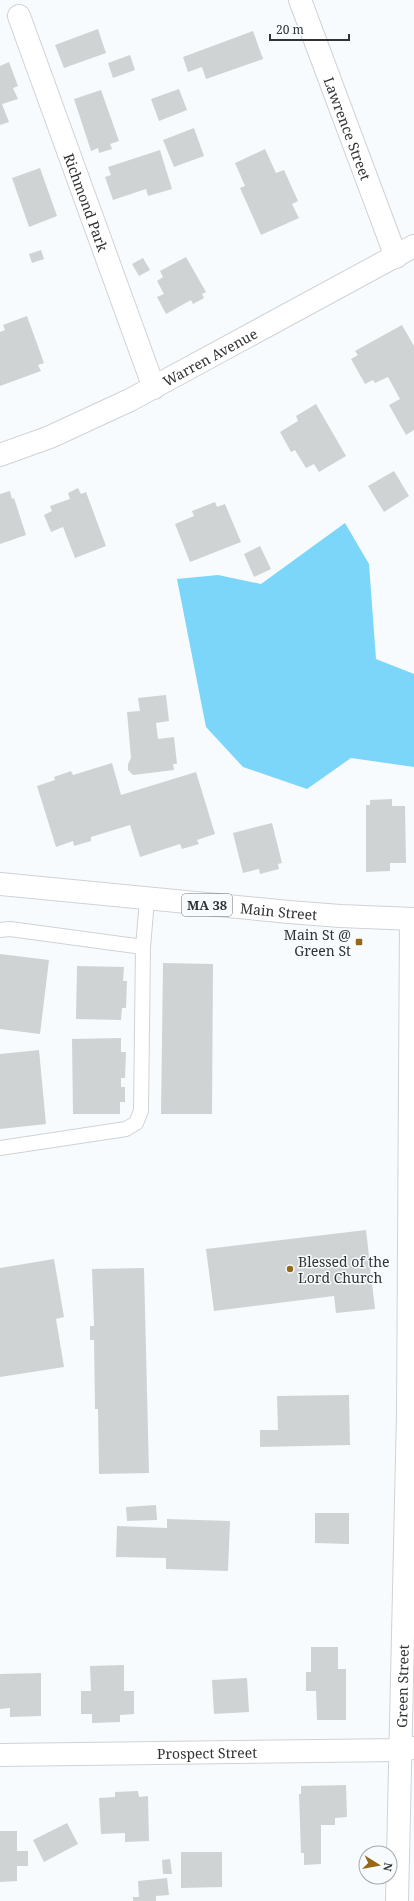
<svg xmlns="http://www.w3.org/2000/svg" width="414" height="1901" viewBox="0 0 414 1901" font-family="'Noto Serif',serif">
	<rect width="100%" height="100%" fill="#f7fbfd"/>
	<path fill="#7cd6fa" d="M345,523L369,564L376,659L414,674V767L351,758L307,789L243,767L206,727L177,579L218,575L261,584Z"/>
	<path fill="#cfd3d3" d="M98,29L106,53L64,68L55,45Z
		M253,31L263,59L206,79L202,67L188,72L183,57Z
		M130,55L135,70L113,78L108,63Z
		M9,62L18,86L13,88L18,99L2,104L9,122L0,125V66Z
		M179,89L187,110L159,121L151,99Z
		M101,90L119,141L110,144L112,149L99,153L98,148L91,151L74,99Z
		M194,128L204,156L174,167L163,140Z
		M265,149L276,173L284,170L298,201L292,204L299,218L261,235L240,188L245,186L235,163Z
		M160,150L172,189L148,196L146,189L113,200L105,177L111,175L108,167Z
		M40,168L57,216L29,227L12,178Z
		M41,250L44,259L32,263L29,254Z
		M186,257L206,292L202,294L204,298L193,304L191,300L166,314L157,297L164,294L157,281L163,277L160,271Z
		M143,258L150,270L139,276L132,264Z
		M27,316L44,363L38,365L41,371L0,386V332L5,330L3,325Z
		M402,325L414,346V430L406,435L389,405L400,399L388,377L375,383L373,380L365,384L351,359L358,355L355,351Z
		M316,404L346,456L319,472L314,464L306,468L295,450L291,452L280,432L298,421L296,416Z
		M394,471L409,496L384,512L368,486Z
		M78,488L81,494L86,492L106,546L75,558L63,527L51,532L44,515L52,511L50,506L70,499L68,493Z
		M10,491L12,499L14,498L26,535L0,544V494Z
		M215,502L217,507L225,504L241,542L190,562L175,524L194,516L192,511Z
		M260,546L271,569L254,577L244,554Z
		M166,695L169,721L156,723L158,739L174,737L177,764H173L174,770L133,775L128,770V764L131,758L127,712L140,711L138,698Z
		M112,763L121,795L196,772L215,834L197,840L199,844L182,849L180,844L140,857L130,825L91,837V841L74,846L73,841L56,847L37,786L55,780L54,777L71,771L73,775Z
		M392,799V806H405L406,863H390V871L366,872V805H370V800Z
		M272,823L282,863L278,864L279,869L260,874L259,869L243,873L233,833Z
		M0,954L49,960L40,1034L0,1029Z
		M163,963L213,964L212,1114H161Z
		M77,966L124,967L123,981H127L126,1008H122L121,1020L76,1019Z
		M121,1038V1052H126L125,1078H121V1087H125V1102H120V1114H73L72,1039Z
		M39,1050L46,1124L0,1129V1054Z
		M366,1230L375,1309L336,1313L334,1296L214,1311L206,1249Z
		M54,1259L64,1317L56,1319L64,1367L0,1377V1268Z
		M144,1268L149,1473L99,1474L98,1409H95L94,1340H90V1326H94L92,1269Z
		M349,1395L350,1445L260,1447V1430H278L277,1396Z
		M156,1505L157,1520L127,1521L126,1507Z
		M315,1513H349V1544L315,1543Z
		M167,1519L230,1521L228,1571L166,1569V1558L116,1557L117,1526L167,1528Z
		M311,1647H338V1669H346V1720H317L316,1691H306V1672H311Z
		M124,1665V1691H134V1714L120,1715V1722L92,1723V1714H81V1691H91L90,1666Z
		M41,1673V1716L10,1717V1708L0,1709V1674Z
		M247,1678L249,1712L214,1714L212,1680Z
		M346,1785L347,1817L335,1818V1825H321V1864L304,1865V1853H301L299,1794H301V1786Z
		M138,1791L139,1797L148,1796L149,1841L125,1842V1833L101,1834L99,1798L115,1797V1792Z
		M67,1823L78,1844L44,1862L33,1840Z
		M0,1831H17V1851H28V1866H17V1881L0,1882Z
		M181,1852H222V1887L181,1888Z
		M170,1859L172,1874H163L162,1860Z
		M167,1878L169,1895L156,1896V1901H133V1897H139L138,1881Z"/>
	<g fill="none" stroke-linecap="round" stroke-linejoin="round">
		<g stroke="#cfd3d5" stroke-width="16">
			<path id="service" d="M0,930L10,929L143,947L141,1111L136,1123L126,1129L0,1148
				M143,947L147,900"/>
		</g>
		<g stroke="#cfd3d5" stroke-width="24">
			<g id="minor">
				<path id="s1" d="M300,0L396,257"/>
				<path id="s2" d="M19,16L154,388"/>
				<path id="s3" d="M0,455L50,437L130,400L414,246"/>
				<path id="s4" d="M0,1755L400,1750L414,1748"/>
			</g>
		</g>
		<g stroke="#cfd3d5" stroke-width="24">
			<g id="tertiary">
				<path id="s5" d="M397,1901L408,1413L411,919"/>
			</g>
		</g>
		<g stroke="#cfd3d5" stroke-width="24">
			<g id="primary">
				<path id="s6" d="M0,884L289,912L340,916L414,919"/>
			</g>
		</g>
		<use href="#service" stroke="#fff" stroke-width="14"/>
		<use href="#minor" stroke="#fff" stroke-width="22"/>
		<use href="#tertiary" stroke="#fff" stroke-width="22"/>
		<use href="#primary" stroke="#fff" stroke-width="22"/>
	</g>
	<g fill="#966716" stroke="#f7fbfd" stroke-width="1.5">
		<rect x="355" y="938" width="8" height="8" rx="2"/>
		<circle cx="290" cy="1269" r="4"/>
	</g>
	<g text-anchor="middle" dominant-baseline="central" stroke-width="3" stroke-linejoin="round" paint-order="stroke">
		<rect fill="#f7fbfd" stroke="#6c6e70" stroke-width="1" x="182" y="894" width="50" height="22" rx="3"/>
		<g font-size="13" font-weight="bold" fill="#303233">
			<text x="207" y="905">MA 38</text>
		</g>
		<g font-size="14" fill="#303233" stroke="#f7fbfd">
			<text stroke="none"><textPath href="#s1" startOffset="137">Lawrence Street</textPath></text>
			<text stroke="none"><textPath href="#s2" startOffset="198">Richmond Park</textPath></text>
			<text stroke="none"><textPath href="#s3" startOffset="232">Warren Avenue</textPath></text>
			<text stroke="none"><textPath href="#s6" startOffset="280">Main Street</textPath></text>
			<text stroke="none"><textPath href="#s5" startOffset="215">Green Street</textPath></text>
			<text stroke="none"><textPath href="#s4" startOffset="207">Prospect Street</textPath></text>
		</g>
		<g font-size="14" fill="#303233" stroke="#f7fbfd" text-anchor="end">
			<text x="351" y="934">Main St @<tspan x="351" dy="16">Green St</tspan></text>
			<text x="298" y="1261" text-anchor="start">Blessed of the<tspan x="298" dy="16">Lord Church</tspan></text>
		</g>
	</g>
	<g transform="translate(378 1865) rotate(101)"><circle r="19" fill="#f7fbfd" stroke="#a7abac"/>
	<path d="M0-3L7 15L0 10L-7 15Z" fill="#966716"/>
	<text y="-6" font-size="11" font-weight="bold" text-anchor="middle" fill="#303233">N</text>
	</g>
	<path d="M270 34v6h79v-6" fill="none" stroke="#303233" stroke-width="2"/>
	<text x="276" y="34" font-size="12" fill="#303233" stroke="#f7fbfd" stroke-width="3" paint-order="stroke">20 m</text>
</svg>
